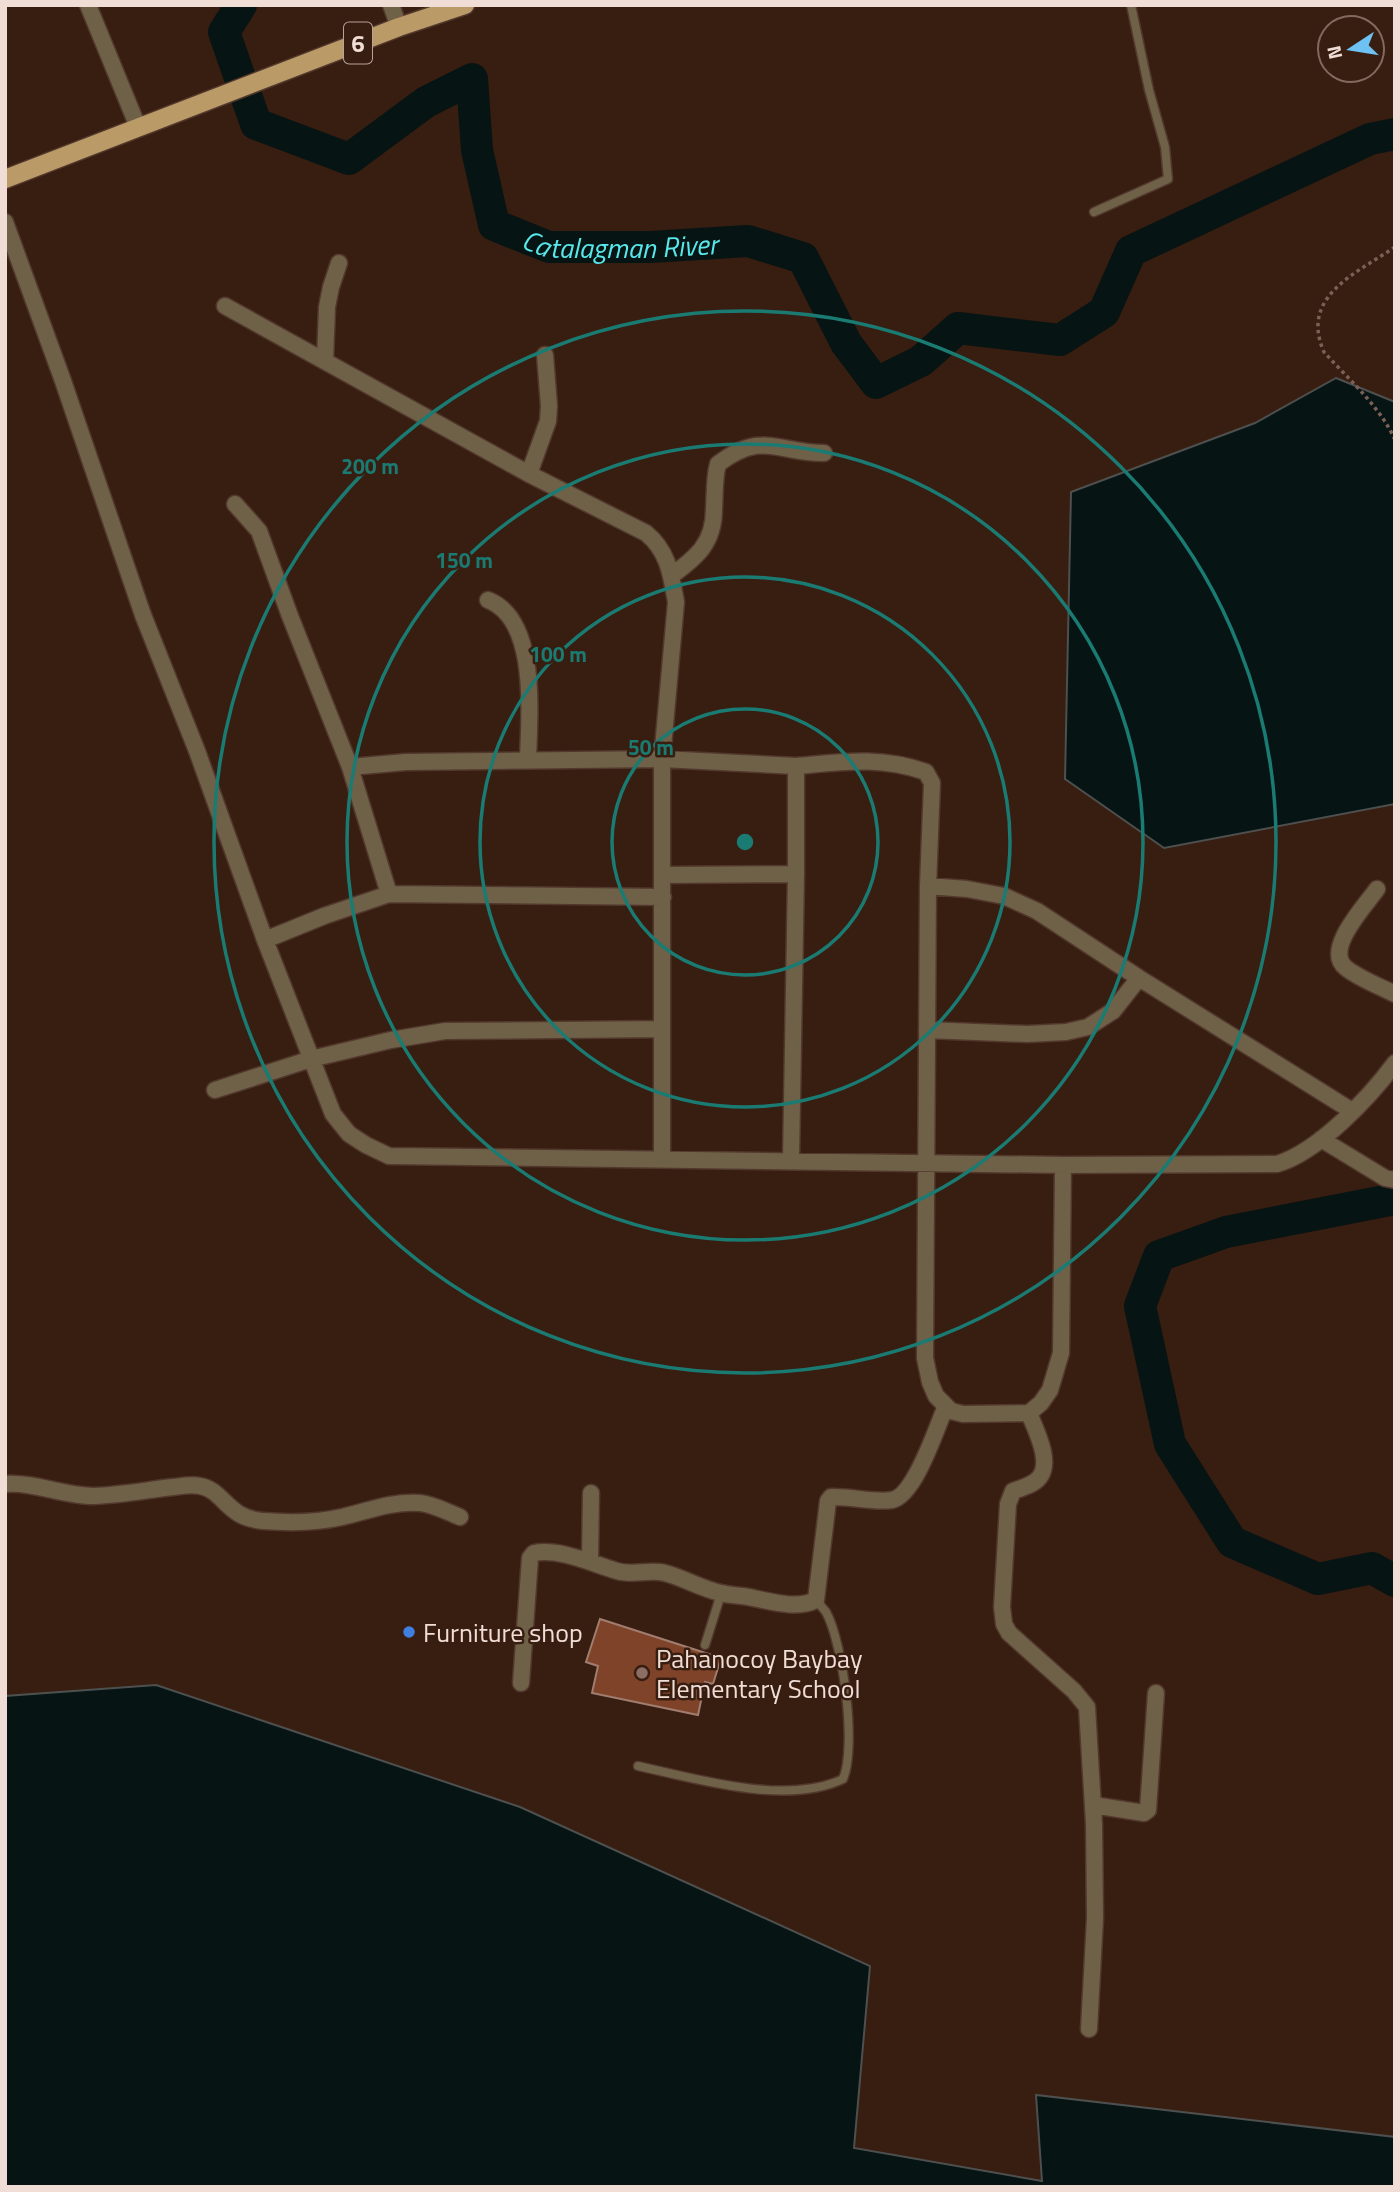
<svg xmlns="http://www.w3.org/2000/svg" width="1400" height="2192" viewBox="0 0 1400 2192" font-family="'Titillium Web',sans-serif">
	<rect width="100%" height="100%" fill="#381d11"/>
	<path fill="#071414" stroke="#4d504e" stroke-width="2" d="M1336,378L1395,402V804L1164,848L1065,779L1071,492L1255,423Z
		M156,1685L520,1807L870,1966L854,2148L1042,2181L1036,2095L1395,2137V2187H5V1696Z"/>
	<g fill="none" stroke-linecap="round" stroke-linejoin="round">
		<g stroke="#071414" stroke-width="32">
			<path id="s1" d="M241,5L224,32L256,124L349,159L426,102L472,79L477,150L494,225L549,247H650L748,241L803,258L846,343L876,383L921,361L958,328L1060,340L1104,312L1131,251L1370,139L1395,134"/>
			<path d="M1395,1199L1226,1232L1159,1256L1140,1306L1170,1444L1232,1542L1318,1579L1372,1568L1395,1581"/>
		</g>
	</g>
	<path fill="#7f4329" stroke="#a07d6f" stroke-width="2" d="M600,1619L721,1658L713,1684L705,1682L698,1715L592,1693L598,1666L586,1662Z"/>
	<g fill="none" stroke-linecap="round" stroke-linejoin="round">
		<g stroke="#52382c" stroke-width="11">
			<path id="service" d="M1094,212L1168,179L1165,147L1149,90L1131,5
				M705,1645L721,1594
				M638,1766C697,1779 787,1806 843,1779C857,1747 843,1643 826,1612C823,1608 819,1604 816,1600"/>
		</g>
		<g stroke="#52382c" stroke-width="19">
			<path id="minor" d="M88,5L138,127
				M391,5L399,27
				M5,222L62,378L143,615L197,751L265,940L333,1114L349,1134L366,1145L389,1156L1063,1165L1277,1164C1318,1152 1370,1097 1395,1063
				M225,306L529,474L646,533C668,551 671,574 676,602L662,759V1160
				M325,361L327,307L331,287L339,263
				M529,474L548,421L549,406L545,355
				M235,504L259,531L290,616L350,767L389,894
				M671,576C697,557 714,543 714,509C715,494 714,478 718,464C763,430 777,453 824,453
				M488,600C539,620 529,716 528,760
				M350,767L406,762L662,759L796,766
				M796,874V766C842,762 880,756 926,772L932,783L928,886L925,1358L930,1382L936,1396L951,1411L963,1414L1029,1413L1041,1403L1050,1390L1061,1353L1063,1165
				M662,875L796,874L791,1160
				M928,886L967,889L1004,896L1037,911L1139,978L1352,1111
				M1377,889C1365,906 1323,950 1346,968C1360,979 1379,986 1395,994
				M265,940L324,916L389,894L663,897
				M927,1030L1027,1034L1066,1032L1088,1027L1113,1011L1139,978
				M215,1090L311,1059L391,1040L445,1031L662,1029
				M1321,1139L1385,1178L1395,1180
				M1029,1413C1035,1429 1053,1462 1039,1478C1033,1485 1022,1488 1013,1491L1008,1504L1002,1607L1004,1624L1009,1633L1074,1691L1087,1707L1094,1824L1095,1918L1089,2029
				M5,1484C36,1482 63,1496 94,1496C121,1495 147,1490 173,1487C182,1486 191,1484 200,1486C224,1490 226,1518 263,1521C289,1523 316,1523 342,1517C368,1511 392,1501 420,1503C433,1504 447,1512 460,1517
				M590,1561L591,1493
				M521,1683L530,1558L534,1553C560,1548 593,1564 617,1571C633,1576 649,1569 665,1573C684,1578 702,1589 721,1593C728,1595 735,1595 742,1596C765,1599 794,1611 816,1600L828,1501L831,1497C851,1496 873,1503 892,1500C915,1496 937,1426 946,1406
				M1093,1805L1144,1813L1148,1810L1156,1693"/>
		</g>
		<g stroke="#52382c" stroke-width="21">
			<path id="primary" d="M5,179L399,27L465,5"/>
		</g>
		<path stroke="#796156" stroke-width="3.5" stroke-dasharray="3.5 3.5" stroke-linecap="butt" d="M1395,247C1357,273 1299,296 1324,352C1348,379 1380,406 1395,440"/>
		<use href="#service" stroke="#6f6048" stroke-width="8"/>
		<use href="#minor" stroke="#6f6048" stroke-width="16"/>
		<use href="#primary" stroke="#ba9a67" stroke-width="18"/>
	</g>
	<g fill="none" stroke="#1a7b73" stroke-width="3.5">
		<circle cx="745" cy="842" r="133"/>
		<circle cx="745" cy="842" r="265"/>
		<circle cx="745" cy="842" r="398"/>
		<circle cx="745" cy="842" r="531"/>
	</g>
	<circle fill="#3f7fe0" stroke="#381d11" stroke-width="2.5" cx="409" cy="1632" r="7"/>
	<circle fill="#8d6e63" stroke="#381d11" stroke-width="2.5" cx="642" cy="1673" r="7"/>
	<g text-anchor="middle" dominant-baseline="central" stroke-width="5" stroke-linejoin="round" paint-order="stroke">
		<rect fill="#381d11" stroke="#b9a39a" stroke-width="2" x="344" y="22.5" width="28" height="41" rx="5"/>
		<g font-size="24" font-weight="bold" fill="#f0ddd5">
			<text x="358" y="43">6</text>
		</g>
		<g font-size="26" fill="#f0ddd5" stroke="#381d11" text-anchor="start">
			<text x="423" y="1632">Furniture shop</text>
			<text x="656" y="1658">Pahanocoy Baybay<tspan x="656" dy="30">Elementary School</tspan></text>
		</g>
		<g font-size="28" font-style="italic" fill="#58e8ea" stroke="#381d11">
			<text stroke="none"><textPath href="#s1" startOffset="654">Catalagman River</textPath></text>
		</g>
	</g>
	<circle cx="745" cy="842" r="10" fill="#1a7b73" stroke="#381d11" stroke-width="3.5"/>
	<g font-size="21" text-anchor="middle" font-weight="bold" fill="#1a7b73" stroke="#381d11" stroke-width="5" stroke-linejoin="round" paint-order="stroke">
		<text x="370" y="474">200 m</text>
		<text x="464" y="568">150 m</text>
		<text x="558" y="662">100 m</text>
		<text x="651" y="755">50 m</text>
	</g>
	<rect width="1400" height="2192" fill="none" stroke="#f0ddd5" stroke-width="14"/>
	<g transform="translate(1351 49) rotate(258)"><circle r="33" fill="#381d11" stroke="#826a5f" stroke-width="2"/>
	<path d="M0-5L12 26L0 18L-12 26Z" fill="#6dc2f3"/>
	<text y="-10" font-size="19" font-weight="bold" text-anchor="middle" fill="#f0ddd5">N</text>
	</g>
</svg>
